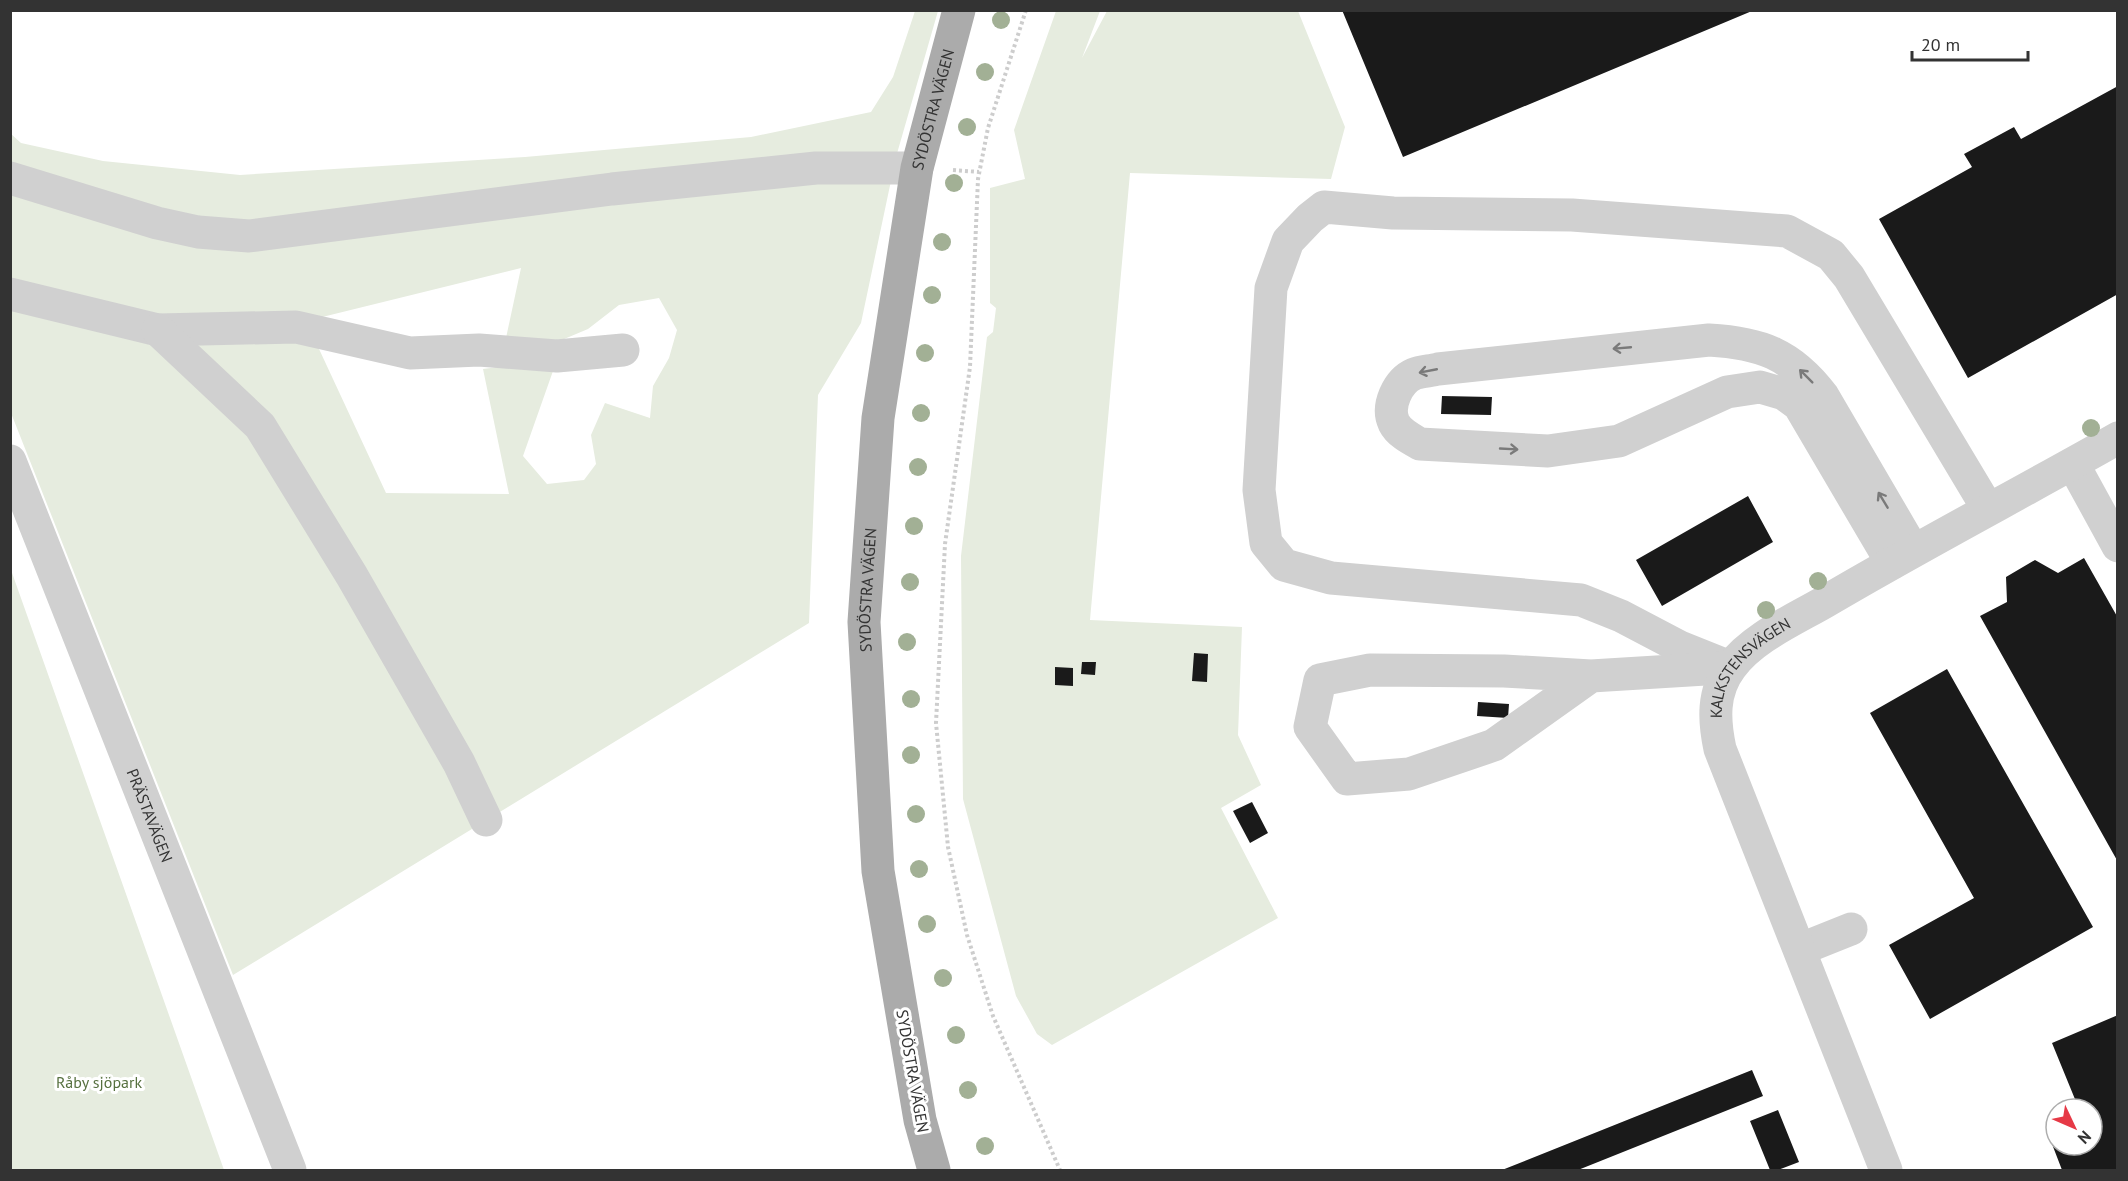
<svg xmlns="http://www.w3.org/2000/svg" width="2128" height="1181" viewBox="0 0 2128 1181" font-family="'PT Sans',sans-serif">
	<rect width="100%" height="100%" fill="#fff"/>
	<path fill="#e6ecdf" fill-rule="evenodd" d="M915,11H938L896,157L861,323L818,395L809,623L233,975L11,413L10,133L21,143L103,161L240,175L525,157L751,137L871,112L893,77ZM521,268L506,338L557,342L588,329L619,305L659,298L677,330L669,358L653,386L650,418L605,403L591,435L596,464L584,480L547,484L523,456L553,371L521,364L483,369L509,494L386,493L306,321Z
		M1056,11H1100L1082,58L1107,11H1298L1345,127L1331,179L1130,173L1090,620L1242,627L1238,735L1261,785L1221,808L1278,918L1052,1045L1037,1034L1016,996L963,799L961,556L987,337L993,332L996,308L990,303V188L1025,179L1014,130Z
		M11,570L224,1170H11Z"/>
	<path fill="#1a1a1a" d="M1342,10H1752V11L1403,157Z
		M2118,86V294L1968,378L1879,219L1972,167L1964,154L2014,127L2021,139Z
		M1442,396L1492,397L1491,415L1441,414Z
		M1748,496L1773,542L1662,606L1636,560Z
		M2084,558L2118,618V862L1980,616L2007,602L2006,577L2035,560L2058,573Z
		M1194,653L1208,654L1207,682L1192,681Z
		M1082,662H1096L1095,675L1081,674Z
		M1055,667L1073,668V686L1055,685Z
		M1947,669L2093,927L1930,1019L1889,945L1974,898L1870,713Z
		M1478,702L1509,704L1508,718L1477,716Z
		M1252,802L1268,833L1250,843L1233,811Z
		M2118,1015V1170H2062L2047,1131L2056,1127V1145H2092V1109H2079L2052,1043Z
		M1752,1070L1763,1096L1578,1170H1502Z
		M1778,1110L1799,1162L1778,1170H1770L1750,1121Z"/>
	<g fill="none" stroke-linecap="round" stroke-linejoin="round">
		<path stroke="#cdcdcd" stroke-width="4" stroke-dasharray="3 3" stroke-linecap="butt" d="M1026,10L988,128L978,179L970,367L945,544L936,723L948,847L967,935L993,1016L1060,1170
			M953,170L979,172"/>
		<g stroke="#d0d0d0" stroke-width="33">
			<path d="M10,178L157,223L198,232L249,236L612,189L816,168H917"/>
			<path d="M10,294L158,330L296,327L410,353L479,350L557,356L623,350"/>
			<path d="M158,330L260,426L352,576L459,763L486,820"/>
			<path id="s1" d="M10,461L290,1170"/>
			<path d="M2073,464L2118,546"/>
			<path d="M1892,563L1799,405L1784,394L1760,387L1727,392L1619,441L1548,451L1420,444C1411,439 1399,433 1394,423C1386,406 1398,381 1414,374C1421,371 1431,371 1438,369L1709,340C1761,343 1791,354 1823,396L1913,550"/>
			<path d="M1730,667L1680,647L1621,616L1581,600L1331,578L1284,565L1266,543L1259,490L1271,288L1288,241L1310,218L1324,207L1393,213L1572,215L1787,231L1831,255L1849,277L1988,509"/>
			<path d="M1591,676L1494,745L1409,774L1347,779L1310,727L1320,680L1370,670L1504,671L1591,676L1722,668"/>
			<path d="M1801,949L1851,929"/>
			<path id="s2" d="M1886,1170L1720,749C1714,721 1712,692 1731,667C1753,637 1796,619 1828,600C1923,544 2021,493 2118,438"/>
		</g>
		<path stroke="#ababab" stroke-width="33" id="s3" d="M934,1170L920,1120L878,871L864,622L878,418L917,168L959,10"/>
	</g>
	<g fill="#a2b095">
		<circle cx="1001" cy="20" r="9"/>
		<circle cx="985" cy="72" r="9"/>
		<circle cx="967" cy="127" r="9"/>
		<circle cx="954" cy="183" r="9"/>
		<circle cx="942" cy="242" r="9"/>
		<circle cx="932" cy="295" r="9"/>
		<circle cx="925" cy="353" r="9"/>
		<circle cx="921" cy="413" r="9"/>
		<circle cx="2091" cy="428" r="9"/>
		<circle cx="918" cy="467" r="9"/>
		<circle cx="914" cy="526" r="9"/>
		<circle cx="1818" cy="581" r="9"/>
		<circle cx="910" cy="582" r="9"/>
		<circle cx="1766" cy="610" r="9"/>
		<circle cx="907" cy="642" r="9"/>
		<circle cx="911" cy="699" r="9"/>
		<circle cx="911" cy="755" r="9"/>
		<circle cx="916" cy="814" r="9"/>
		<circle cx="919" cy="869" r="9"/>
		<circle cx="927" cy="924" r="9"/>
		<circle cx="943" cy="978" r="9"/>
		<circle cx="956" cy="1035" r="9"/>
		<circle cx="968" cy="1090" r="9"/>
		<circle cx="985" cy="1146" r="9"/>
	</g>
	<defs><path id="oneway-shaft" d="M-6 0H5M1.5-3L5.5 0L1.5 3" fill="none" stroke-width="1.6" stroke-linecap="round" stroke-linejoin="round" transform="scale(1.5)"/></defs>
	<g stroke="#7a7a7a">
		<use href="#oneway-shaft" transform="translate(1622 348) rotate(175)"/>
		<use href="#oneway-shaft" transform="translate(1428 371) rotate(169)"/>
		<use href="#oneway-shaft" transform="translate(1806 376) rotate(-135)"/>
		<use href="#oneway-shaft" transform="translate(1509 449) rotate(3)"/>
		<use href="#oneway-shaft" transform="translate(1883 500) rotate(-121)"/>
	</g>
	<g text-anchor="middle" dominant-baseline="central" stroke-width="6" stroke-linejoin="round" paint-order="stroke">
		<g font-size="16" fill="#333" stroke="#fff">
			<text stroke="none"><textPath href="#s3" startOffset="1072">SYDÖSTRA VÄGEN</textPath></text>
			<text stroke="none"><textPath href="#s3" startOffset="586">SYDÖSTRA VÄGEN</textPath></text>
			<text stroke="none"><textPath href="#s2" startOffset="548">KALKSTENSVÄGEN</textPath></text>
			<text stroke="none"><textPath href="#s1" startOffset="381">PRÄSTAVÄGEN</textPath></text>
			<text transform="translate(913 1071) rotate(80)">SYDÖSTRA VÄGEN</text>
		</g>
		<g font-size="16" fill="#56703f" stroke="#fff">
			<text x="99" y="1082">Råby sjöpark</text>
		</g>
	</g>
	<rect width="2128" height="1181" fill="none" stroke="#333333" stroke-width="24"/>
	<g transform="translate(2074 1127) rotate(134)"><circle r="28" fill="#ffffff" stroke="#adadad" stroke-width="1.5"/>
	<path d="M0-4.5L10 22L0 15L-10 22Z" fill="#e63946"/>
	<text y="-9" font-size="16" font-weight="bold" text-anchor="middle" fill="#333333">N</text>
	</g>
	<path d="M1912 51v9h116v-9" fill="none" stroke="#333333" stroke-width="3"/>
	<text x="1921" y="51" font-size="18" fill="#333333" stroke="#ffffff" stroke-width="4.5" paint-order="stroke">20 m</text>
</svg>
